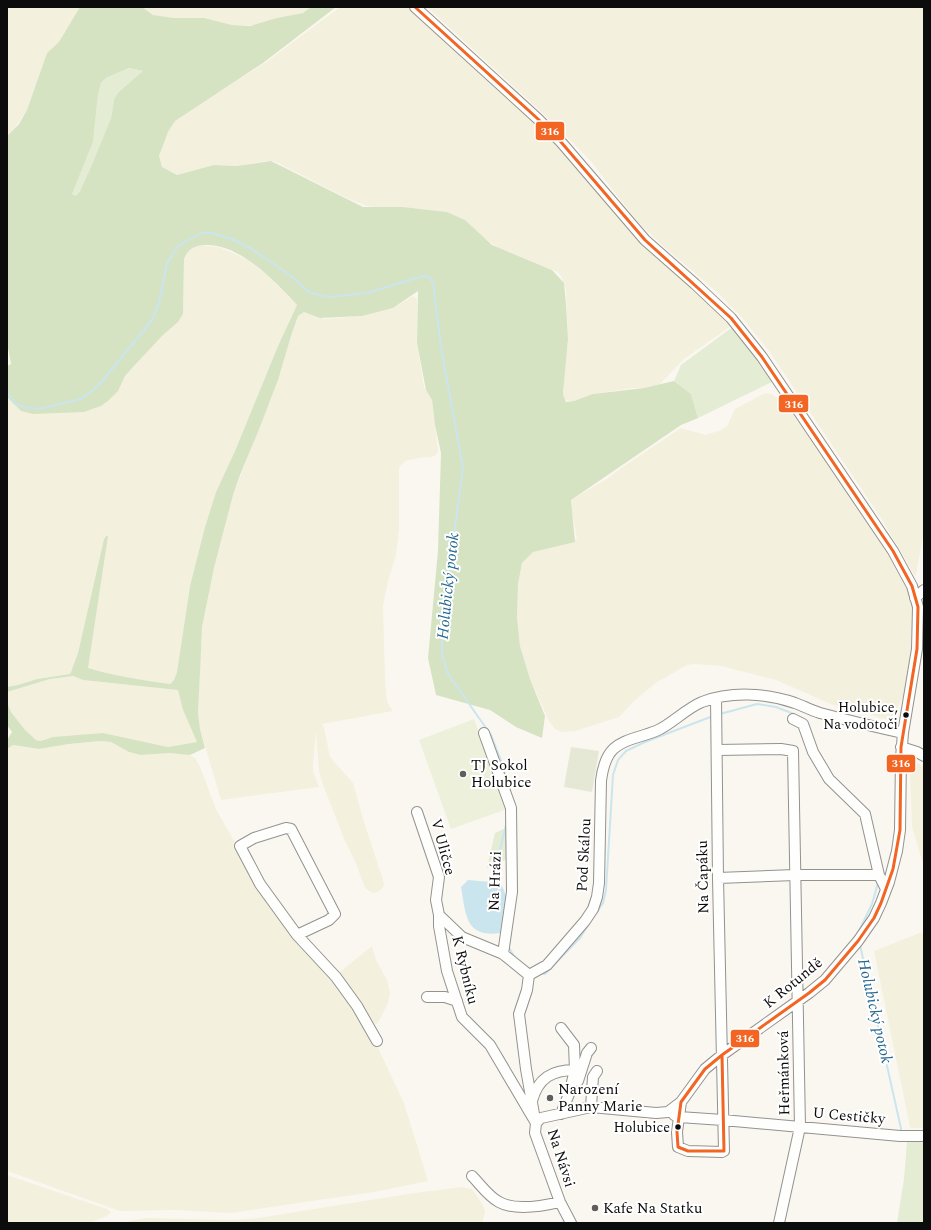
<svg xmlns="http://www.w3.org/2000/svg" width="931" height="1230" viewBox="0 0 931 1230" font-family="Spectral,serif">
	<rect width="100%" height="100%" fill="#faf7f0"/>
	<path fill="#f4f0de" d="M7,7H80L70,25L59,42L47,53L27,110L15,127L7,136Z
		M142,7H311L303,13L277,18L254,25H232L204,18H174L153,15Z
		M340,7H409L548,135L643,245L705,299L726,319L731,326L684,359L659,385L644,388H632L594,394L574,401H568L565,399L563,394L568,339L566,290L562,278L558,272L497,247L480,235L465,220L447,212L403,207L380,208L367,206L349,199L274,161H265L236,166L214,165L177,175L162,167L159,157L161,146L168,132L175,121L221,90L265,63Z
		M427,7H924V531L916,575L915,576L881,518L769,351L744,320L718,293L662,245L639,223L622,202L590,160L550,120Z
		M199,245L219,247L246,259L267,275L297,305L278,346L235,451L216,492L205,527L190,586L177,672L174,680L170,684L154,682L124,677L87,668L107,536H105L104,539L78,653L71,672L70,674L37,679L18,685L7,687V397L21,411L91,410L108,401L118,391L125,376L133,367L163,335L178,322L183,314L184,259L187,254L191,249Z
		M413,296L417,299V343L424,387L432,400L438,450L436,455L432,457L419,458L405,461L399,468V530L396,555L388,581L383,605L385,678L387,702L393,711L322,724L324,728L330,757L353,783L364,822L383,880L384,886L378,892L373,893L366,889L363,883L355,861L345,841L323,785L319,772L316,731L313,764V771L319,787L221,800L200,729L198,713L202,627L214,568L233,495L276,385L291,336L298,316L304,312H309L324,319L362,316L393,308Z
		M765,393L771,394L784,402L881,539L908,589L914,612L912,643L904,695L896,711L891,718L886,719L879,718L864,711L833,705L776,680L721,666L695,664L687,665L657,682L635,700L619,717L575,731L561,732L555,729L549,721L530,679L520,646L517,617L518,584L522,563L533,552L574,540L577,538L571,508L572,499L607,479L617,471L681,428L706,435L721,430L727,426L735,409Z
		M73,676L83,680L179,690L183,710L197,742L168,747L103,733L48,738L39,741L32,738L25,731L11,712L7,702V692L50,679Z
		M100,741L111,742L141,755L169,753L187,754L195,758L200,767L216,809L252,873L334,979L372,1035L404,1103L428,1181L374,1192L231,1213L177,1210L120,1211L7,1171V749L13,745L39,749L69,744Z
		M916,762L924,767V867L912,827L910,775Z
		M922,932L924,938V1128H913L910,1127L874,951Z
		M372,946L376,960L387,980L390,993L388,1003L380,1019L377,1024H375L340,972Z
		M7,1175L107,1209L111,1212L107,1216L89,1223H7Z
		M462,1187L472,1189L483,1205L485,1212L482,1223H119L146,1218L233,1220L258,1218L414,1193Z"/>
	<path fill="#e4ecd3" d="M129,68L143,71L114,100L111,118L93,162L80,191L76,196L72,194L75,187L93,142L98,95L101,83L106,78Z
		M734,326L774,381L698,418L691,394L674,381L681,365Z
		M508,827L510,858L487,868L495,833Z
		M910,1139H924V1223H897L904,1179L907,1142Z"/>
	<path fill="#d5e3c2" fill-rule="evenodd" d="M80,7H142L153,15L174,18H204L232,25L250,26L277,18L303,13L311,7H336L263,63L175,121L168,132L159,156L162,167L177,175L214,165L236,166L271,161L363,207H403L447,212L465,220L492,245L552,270L564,283L566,304L568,339L563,394L566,402L574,401L593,394L644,388L674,381L691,394L698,418L681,425L571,500L575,542L533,552L522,563L518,584L517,617L520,646L530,679L545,716L542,738L516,727L490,710L436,695L428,658L438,551L441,453L435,425L432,400L426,390L417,343L418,291L393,308L362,316L320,318L304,312L298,316L291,336L278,380L258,432L240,475L233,495L214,568L202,627L201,652L198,713L200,729L205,748L190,755L169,753L141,755L129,752L111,742L100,741L69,744L39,749L13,745L7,749V740L12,732L7,725V702L11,712L25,730L36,740L40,741L53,737L103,733L168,747L197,742L183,710L178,690L83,680L73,676L50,679L7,692V687L18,685L37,679L70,674L71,672L78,653L104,539L106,536H108L88,668C114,676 142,680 170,684L174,680L177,672L190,586L205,527L216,492L235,451L278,346L297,305C276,282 240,244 206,245C195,245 188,249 184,259L183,314L178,322L163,335L133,367L125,376L118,391L108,401L101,406L84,412L33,414L21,411L7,397V366L11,364L7,342V136L19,124L27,110L47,53L59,42ZM129,68L143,71L118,93L114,100L111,118L93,162L80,191L76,196L72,194L75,187L93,142L98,95L101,83L106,78Z"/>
	<path fill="#e6e8d6" d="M571,747L599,751L592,792L564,787Z"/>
	<path fill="#edf1dc" d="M474,719L507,809L451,829L419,740Z"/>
	<path fill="#cbe5ef" d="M468,880L492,882L502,886C511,902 505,916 501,933C465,938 466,915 461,887Z"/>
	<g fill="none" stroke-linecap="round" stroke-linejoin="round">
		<path stroke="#cbe5ef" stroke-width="2" d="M7,392L16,404L24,407L39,409L81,399L99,385L152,320L159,303L167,263L178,246L201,233H212L232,239L252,249L291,276L310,293L329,297L367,293L423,276L429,277L433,283L442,354L463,467L442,627V655L448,674L491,735L502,763L507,783
			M720,714L757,704L776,707L794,714L795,716
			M492,884V882L507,821
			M597,912L603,903L606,890L613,775L618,760L626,751L645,742L713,716
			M858,933L872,904L878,883
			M860,945L902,1133
			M508,946L515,958
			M541,973L545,974L580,938L590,922"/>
		<g stroke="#93928f" stroke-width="12">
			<path id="minor" d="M415,7L538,119L561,142L645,240L695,284L731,318L762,357L893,551L912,586L918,607L917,649L903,733L901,758L900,830L897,851L889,882L881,903L874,918L858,941L825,980L809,993L722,1055L705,1069L681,1102L668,1112L656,1113L591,1107L541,1118L536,1123L535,1133L560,1202L571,1223
				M915,598L924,590
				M793,719L803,724L813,752L829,779L865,814L879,875L886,889
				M484,733L511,808L512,892L503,954
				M901,747L917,752L924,756
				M717,750L781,749L793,751L800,1127L779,1223
				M417,812L439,877L436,900L439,915V926L447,971L462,1017L490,1045L536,1123
				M718,878L795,875H879
				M439,915L462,937L503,954L529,975
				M297,935L329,920L335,914L291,829L286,828L254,838L240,846L260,884L297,935L336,977L357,1006L377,1041
				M529,975L547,965L585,921L593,909L597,897L599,883L601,781C606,740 624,743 656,731C671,725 685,709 702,702C731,691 766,693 795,703C803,706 811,710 820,713C847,720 875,727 903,733
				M529,975L527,990L519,1014L526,1069L534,1114
				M427,997H445L457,1001
				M561,1028L574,1045L575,1070L569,1094L561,1114
				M578,1081L587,1053L591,1048
				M532,1101C538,1078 552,1070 575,1070
				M681,1102L677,1132L678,1147L688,1151L722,1152L724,1151L718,878L716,698
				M591,1107L593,1077L597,1071
				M674,1115L679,1117L723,1120L900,1136H924
				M472,1176C480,1184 488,1196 499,1202C515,1211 543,1206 560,1202"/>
		</g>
		<use href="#minor" stroke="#fefefd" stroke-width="10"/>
		<g stroke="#fff" stroke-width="6">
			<path id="bus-1" d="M415,7L538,119L561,142L645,240L731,318L762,357L893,551L912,586L918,607L917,649L901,747L900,830L893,869L881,903L874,918L858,941L825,980L809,993L722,1055L705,1069L681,1102L677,1132L678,1147L688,1151H724
				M722,1055L724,1151"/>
		</g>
		<use href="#bus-1" stroke="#f26522" stroke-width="3"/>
	</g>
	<g fill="#0c0c0c" stroke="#fff" stroke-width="1.5">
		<circle cx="906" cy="715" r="3.5"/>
		<circle cx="678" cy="1127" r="3.5"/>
	</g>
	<g fill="#5f5e5c" stroke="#fff" stroke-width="1.5">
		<circle cx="463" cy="774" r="4"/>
		<circle cx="550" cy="1098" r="4"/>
		<circle cx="595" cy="1208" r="4"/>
	</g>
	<g text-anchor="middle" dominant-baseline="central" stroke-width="4" stroke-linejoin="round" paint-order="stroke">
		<g font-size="14" fill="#0c0c0c" stroke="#fff" text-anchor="end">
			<text x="898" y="707">Holubice,<tspan x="898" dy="17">Na vodotoči</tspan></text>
			<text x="670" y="1127">Holubice</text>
		</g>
		<g font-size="15" fill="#0c0c0c" stroke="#fff" text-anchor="start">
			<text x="471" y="765">TJ Sokol<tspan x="471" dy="17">Holubice</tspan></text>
			<text x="558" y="1089">Narození<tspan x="558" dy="17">Panny Marie</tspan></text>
			<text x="603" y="1208">Kafe Na Statku</text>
		</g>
		<g font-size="15" fill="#0c0c0c" stroke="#fff">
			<text transform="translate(443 847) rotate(75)">V Uličce</text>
			<text transform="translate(584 855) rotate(-87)">Pod Skálou</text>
			<text transform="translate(703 877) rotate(-91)">Na Čapáku</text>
			<text transform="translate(495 881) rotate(-88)">Na Hrázi</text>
			<text transform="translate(465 970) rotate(76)">K Rybníku</text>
			<text transform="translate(793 983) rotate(-39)">K Rotundě</text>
			<text transform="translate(784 1073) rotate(-91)">Heřmánková</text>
			<text transform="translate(849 1116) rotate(5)">U Cestičky</text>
			<text transform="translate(561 1158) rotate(72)">Na Návsi</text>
		</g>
		<g font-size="16" font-style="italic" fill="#24678f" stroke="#fff">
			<text transform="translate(448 586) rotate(-84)">Holubický potok</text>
			<text transform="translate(875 1011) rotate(77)">Holubický potok</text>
		</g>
	</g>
	<g stroke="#fff" stroke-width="1.5">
		<rect x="535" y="121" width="30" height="20" rx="4" fill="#f26522"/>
		<rect x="778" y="394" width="31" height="19" rx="4" fill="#f26522"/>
		<rect x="886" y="754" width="30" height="19" rx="4" fill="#f26522"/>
		<rect x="730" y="1029" width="30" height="19" rx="4" fill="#f26522"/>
	</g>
	<g font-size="11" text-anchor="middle" font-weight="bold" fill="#fff">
		<text x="550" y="135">316</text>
		<text x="794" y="408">316</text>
		<text x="901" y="767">316</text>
		<text x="745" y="1042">316</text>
	</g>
	<rect width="931" height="1230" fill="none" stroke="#0c0c0c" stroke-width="16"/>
</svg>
